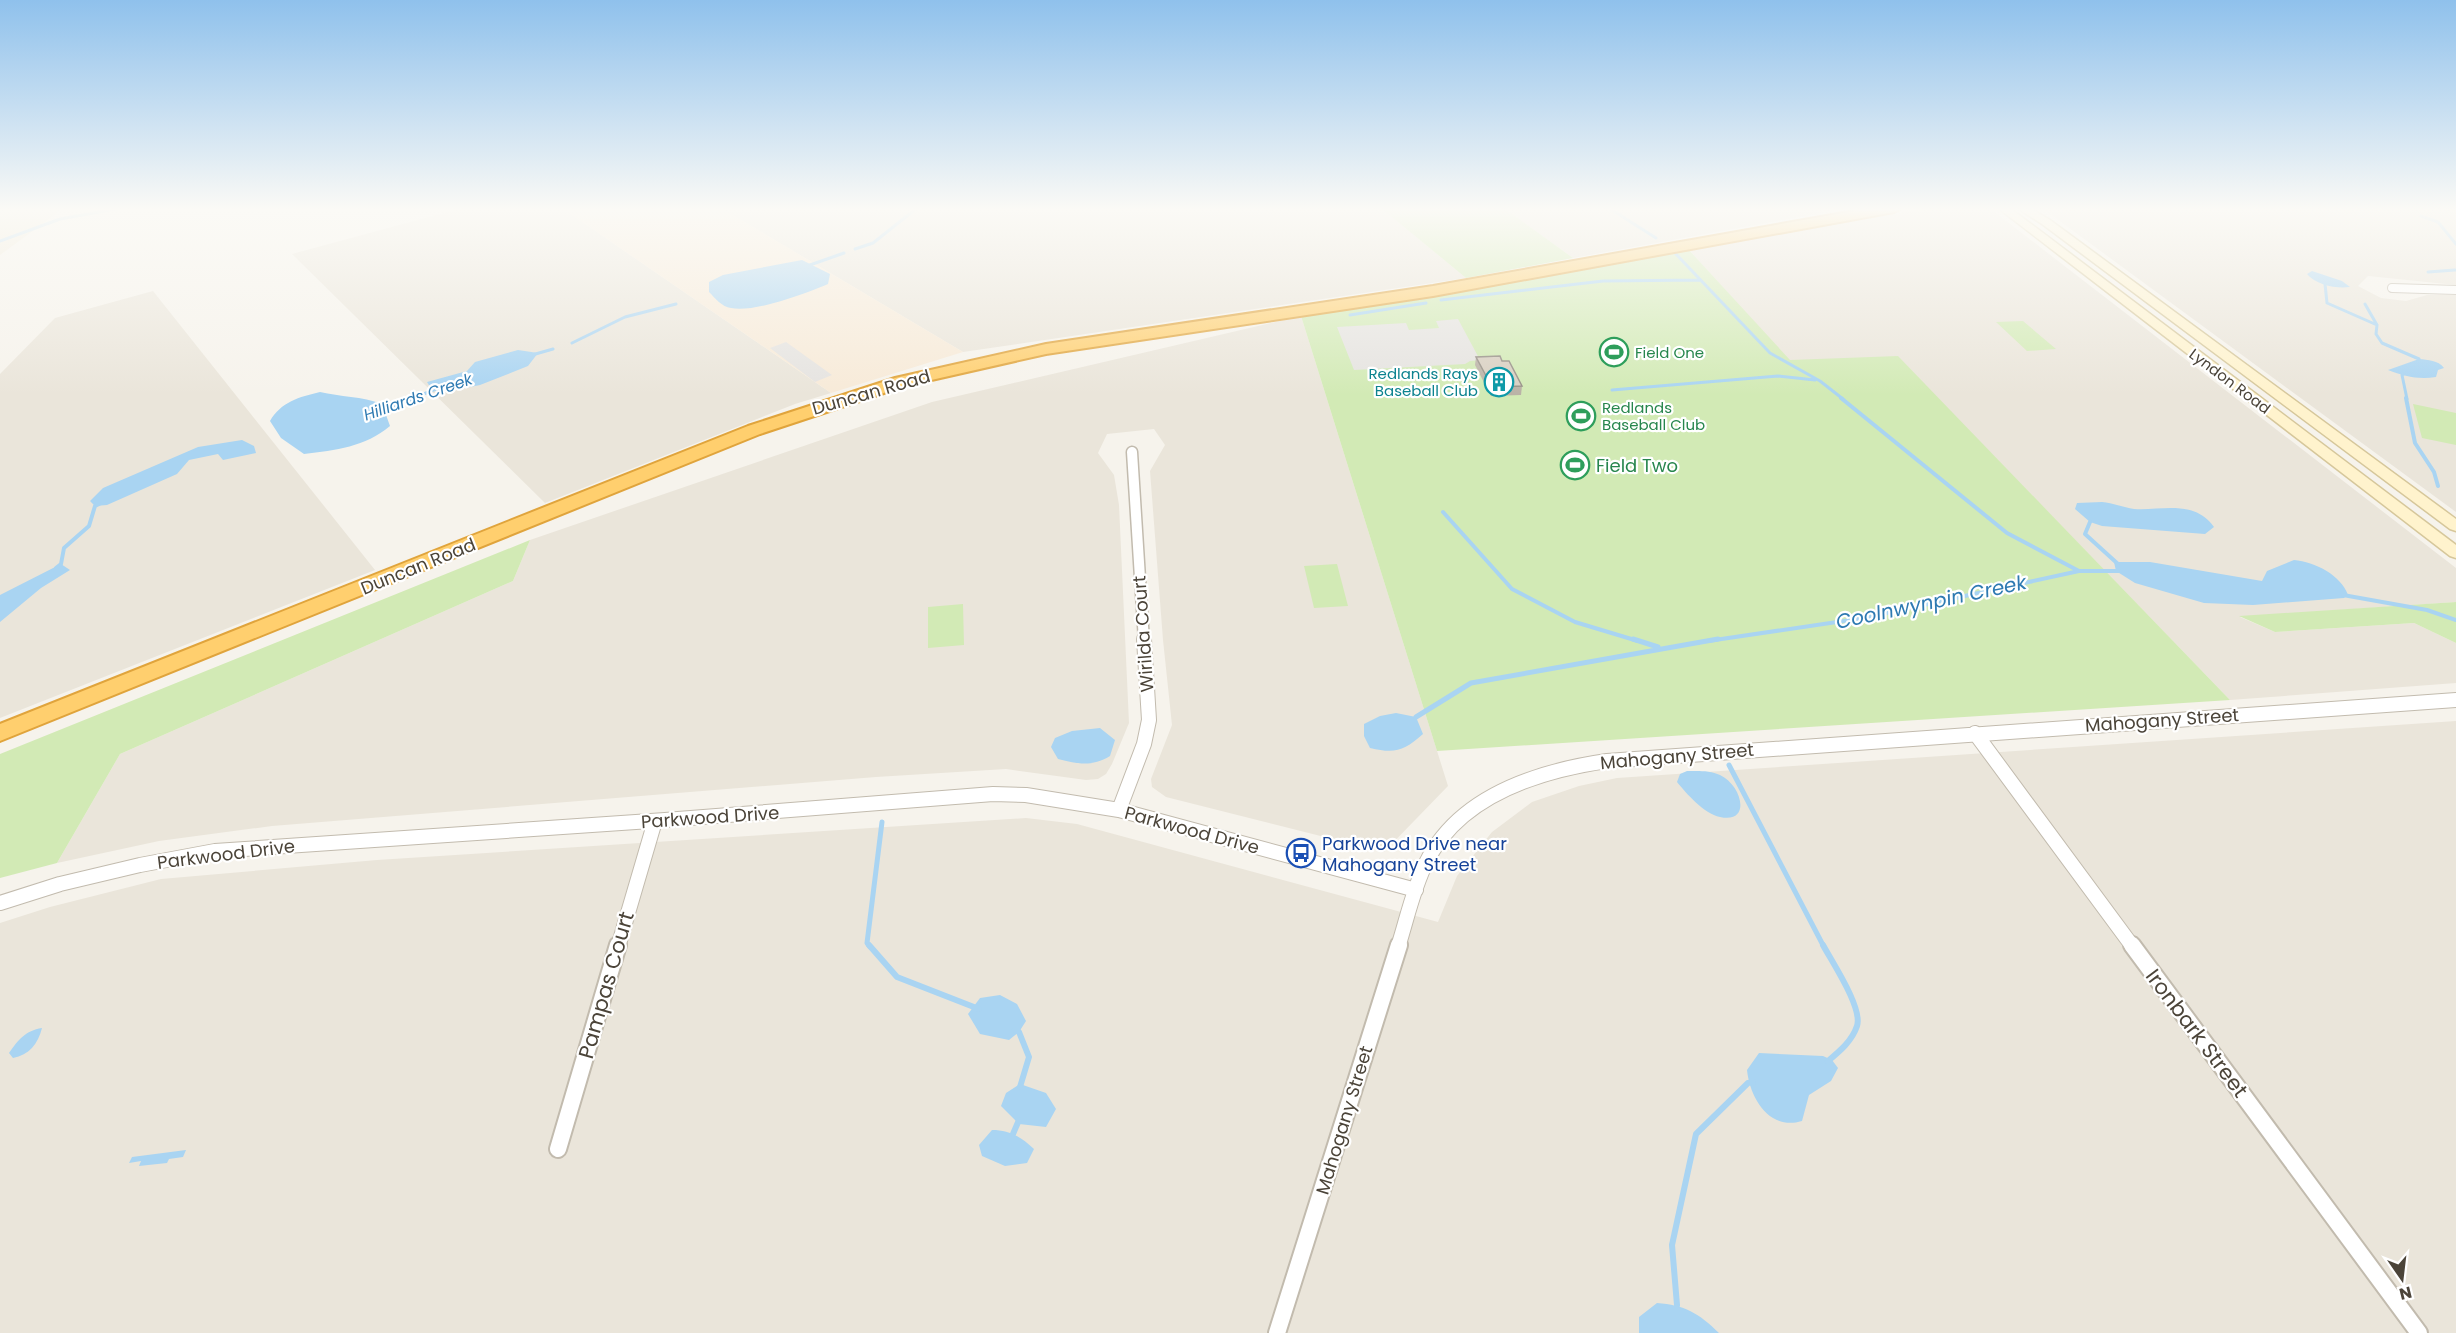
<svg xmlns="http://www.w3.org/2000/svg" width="2456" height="1333" viewBox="0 0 2456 1333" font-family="Poppins,sans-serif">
	<rect width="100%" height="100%" fill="#f6f3ec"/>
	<path fill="#eae5da" d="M462,208H562L831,393L795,404L545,503L292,254Z
		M721,208H1381L1466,278L963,352Z
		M1504,208H1827L1832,211L1573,258Z
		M1936,208H1987L1992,210L2456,568V602L2240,617L2275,632L2414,623L2456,643V683L2230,700L1898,357L1790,361L1689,250L1833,223Z
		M2042,208H2456V285L2368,276L2358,286L2381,298L2406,301L2427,295H2456V512Z
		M153,291L375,570L0,718V374L55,318Z
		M1301,316L1448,786L1384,852L1166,797L1152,787L1151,779L1172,725L1163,640L1150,471L1165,445L1154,429L1107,434L1098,453L1114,475L1119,505L1129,723L1112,764L1106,774L1098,779L1086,780L1006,769L876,777L272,826L159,841L57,863L120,754L513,581L530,540L932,402Z
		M2456,721V1333H0V923L50,907L161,879L377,860L1026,818L1077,824L1438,922L1457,876L1492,832L1532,802L1579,786L1617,778Z"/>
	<path fill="#f7ead8" d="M562,208H721L963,352L831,393Z"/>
	<path fill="#efe8d6" d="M0,208H64L0,255Z"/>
	<path fill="#d2eab5" d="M1381,208H1504L1573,258L1466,278Z
		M1689,250L1790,360L1898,356L2230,700L1437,751L1301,316Z
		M2023,321L2056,349L2027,351L1996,322Z
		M2413,404L2456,413V445L2422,438Z
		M530,540L513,581L120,754L57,863L0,878V754Z
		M1337,564L1348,606L1314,608L1304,566Z
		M2456,602V643L2414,623L2275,632L2239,616Z
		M963,604L964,645L928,648V607Z"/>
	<path fill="#e5e3e0" d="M1458,319L1480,360L1470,361L1465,364L1354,370L1337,327L1406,323L1409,330L1439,328L1436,321Z
		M786,342L832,375L815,382L770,348Z"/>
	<path fill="#a9d4f2" d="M802,260L830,274L828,284C807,293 754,313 731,308C722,307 715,298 709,292V282L723,275Z
		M2312,271L2342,281L2350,287C2337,289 2316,285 2307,274Z
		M518,350L538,353L528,366L480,385L450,391L432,390L427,382L467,371L475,362Z
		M2419,359C2428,360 2438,360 2444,368L2438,370L2436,377C2418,380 2404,376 2388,370Z
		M320,392C340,397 362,396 382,404L390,426C365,447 336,450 304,454L281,438L270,421C281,402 299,397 320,392Z
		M242,440L254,446L256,453L223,460L218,454L189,460L177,474L107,505L95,506L90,501L103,488L198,447Z
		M2102,502C2113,503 2123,507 2134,509C2161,511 2194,499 2214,527L2205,534L2102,526L2090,522L2075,509L2077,503Z
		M2294,560C2315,562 2341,575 2348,595L2344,598L2253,605L2204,603L2135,583L2116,571L2114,562H2150L2262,581L2267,571Z
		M61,564L70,570L41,588L0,622V595Z
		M1396,713L1416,717L1423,734C1404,751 1395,754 1370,748L1364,736V724L1380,716Z
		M1100,728L1115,740L1110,756C1092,767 1078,764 1058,759L1051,747L1055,738L1072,731Z
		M1687,771C1697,771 1710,770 1720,775C1742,785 1752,824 1720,817C1704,814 1686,793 1677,782L1680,774Z
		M1000,995L1017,1004L1026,1021L1019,1032L1009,1040L980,1034L968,1014L980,998Z
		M42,1028C38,1044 29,1055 13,1058L9,1053C19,1039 25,1031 42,1028Z
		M1759,1053L1823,1056L1832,1060L1838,1068L1831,1081L1809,1095L1802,1121C1769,1131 1750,1098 1747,1070Z
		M1020,1084L1046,1093L1056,1109L1046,1127L1019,1124L1001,1106L1006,1093Z
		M992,1130C1010,1130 1021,1137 1034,1149L1027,1163L1005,1166L982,1156L979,1145Z
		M186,1150L183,1157L169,1159L167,1163L139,1166L141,1161L129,1163L132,1157Z
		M1657,1303C1684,1305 1699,1313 1719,1333H1639V1317Z"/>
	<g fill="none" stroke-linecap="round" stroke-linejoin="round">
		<path stroke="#a9d4f2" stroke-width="3" d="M1609,208L1656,238
			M2421,216L2438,222L2456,244
			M0,241L60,219L121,208
			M855,249L873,243L917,208
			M1674,252L1770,353L1820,381L1843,399
			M807,266L844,253
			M2428,272L2455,270
			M2325,284L2327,303L2377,325
			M1441,300L1603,281L1700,280
			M2365,304L2377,325L2376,334L2382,343L2419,359L2417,363
			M1350,315L1426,303
			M572,343L625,317L676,304
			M532,355L553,349
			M2406,373L2402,375L2407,399
			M1612,390L1778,376L1815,380
			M411,399L436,389"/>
		<path stroke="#a9d4f2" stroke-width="4" d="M1841,398L2007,533L2079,571
			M2406,398L2415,443L2434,472L2438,486
			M378,413L414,398
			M1443,512L1512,589L1575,622L1638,641
			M2090,522L2085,534L2118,564
			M56,568L61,564L64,548L89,526L95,506L99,504
			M2343,595L2427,610L2456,620
			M1708,641L1864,618L2079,571H2120"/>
		<path stroke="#a9d4f2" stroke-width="5" d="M1633,639L1658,647
			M1416,717L1471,683L1718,639
			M1729,765L1824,947
			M870,947L867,943L882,822"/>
		<path stroke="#a9d4f2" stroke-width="6" d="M869,945L897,977L979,1009
			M1823,945C1832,962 1863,1008 1857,1026C1852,1041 1840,1051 1828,1061
			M1015,1030L1019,1032L1029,1057L1020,1087
			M1013,1134L1019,1120
			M1677,1305L1672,1245L1696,1134L1748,1083L1753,1082"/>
		<g stroke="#c2bbae" stroke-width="10">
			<path id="street-far3" d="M2392,288L2456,290"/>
		</g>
		<g stroke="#c2bbae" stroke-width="13">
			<path id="street-far2" d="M1132,452L1144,641"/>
		</g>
		<g stroke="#c2bbae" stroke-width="16">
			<path id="street-far1" d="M1975,733L2133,947
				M1119,810L1144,744L1149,720L1144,639
				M0,903L60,884L140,865L215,851L665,820L993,794L1026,795L1119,810L1416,890
				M618,947L655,821
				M1398,947C1407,919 1413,889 1426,863C1459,795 1538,771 1607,761L2456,700"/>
		</g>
		<g stroke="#c2bbae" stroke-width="20">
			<path id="street" d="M2132,945L2419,1333
				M558,1149L618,945
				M1277,1333L1399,945"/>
		</g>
		<g stroke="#d6c79b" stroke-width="3">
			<path id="secondary" d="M1998,208H2010L2456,545V558L2450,556Z
				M2017,208H2030L2050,220L2456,519V531L2450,529L2042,224Z"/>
		</g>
		<g stroke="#e0a43c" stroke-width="4">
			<path id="highway" d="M1871,208H1901L1894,212L1433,296L1046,354L905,386L760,434L0,741V724L748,426L895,378L1046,344L1433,286Z"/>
		</g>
		<use href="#street-far3" stroke="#fff" stroke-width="8"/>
		<use href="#street-far2" stroke="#fff" stroke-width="10"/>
		<use href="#street-far1" stroke="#fff" stroke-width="14"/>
		<use href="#street" stroke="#fff" stroke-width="16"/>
		<use href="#secondary" fill="#fff3cd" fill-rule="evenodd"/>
		<use href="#highway" fill="#ffcf6e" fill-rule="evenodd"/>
	</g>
	<path fill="#bab2a6" d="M1476,357L1502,361L1522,386L1521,395L1491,396L1475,365Z"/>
	<path fill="#d8cfc1" stroke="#979187" stroke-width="1.5" d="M1500,356L1502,361H1509L1522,386L1492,387L1476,357Z"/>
	<linearGradient id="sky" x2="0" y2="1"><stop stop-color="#8fc1ec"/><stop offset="0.53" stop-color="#fbfaf6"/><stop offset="1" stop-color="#fbfaf6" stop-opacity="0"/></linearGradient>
	<rect width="2456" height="395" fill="url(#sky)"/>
	<defs>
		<g id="stadium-ring" transform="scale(1.5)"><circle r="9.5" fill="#fff" stroke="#2e9e5b" stroke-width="1.5"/><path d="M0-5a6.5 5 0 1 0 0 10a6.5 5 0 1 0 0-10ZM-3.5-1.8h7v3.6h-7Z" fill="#2e9e5b"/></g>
		<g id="building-ring" transform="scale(1.5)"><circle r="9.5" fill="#fff" stroke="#0f9aa8" stroke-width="1.5"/><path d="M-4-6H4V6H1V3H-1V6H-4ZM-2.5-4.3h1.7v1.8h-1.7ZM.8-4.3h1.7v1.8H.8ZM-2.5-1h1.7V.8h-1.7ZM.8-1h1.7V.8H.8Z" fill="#0f9aa8"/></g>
		<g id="bus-ring" transform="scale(1.5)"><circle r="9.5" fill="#fff" stroke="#1a4fb4" stroke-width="1.5"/><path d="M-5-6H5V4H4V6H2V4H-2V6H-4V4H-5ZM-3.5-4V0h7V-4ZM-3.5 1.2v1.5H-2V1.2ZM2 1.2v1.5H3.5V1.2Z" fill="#1a4fb4"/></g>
	</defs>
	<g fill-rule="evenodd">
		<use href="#stadium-ring" x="1614" y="352"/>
		<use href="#building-ring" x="1499" y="382"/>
		<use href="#stadium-ring" x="1581" y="416"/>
		<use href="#stadium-ring" x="1575" y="465"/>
		<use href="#bus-ring" x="1301" y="853"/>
	</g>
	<g text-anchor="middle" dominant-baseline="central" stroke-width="4.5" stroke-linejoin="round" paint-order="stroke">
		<g font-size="15" fill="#27864d" stroke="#fff" text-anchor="start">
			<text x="1635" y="352">Field One</text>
			<text x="1602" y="407">Redlands<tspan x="1602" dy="17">Baseball Club</tspan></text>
		</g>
		<g font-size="15" fill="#0d838f" stroke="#fff" text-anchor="end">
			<text x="1478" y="373">Redlands Rays<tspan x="1478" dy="17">Baseball Club</tspan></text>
		</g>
		<g font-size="15" fill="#4b4439" stroke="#fff">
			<text transform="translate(2230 381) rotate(37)">Lyndon Road</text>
		</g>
		<g font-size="16" font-style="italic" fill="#2e7ab2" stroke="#fff">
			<text transform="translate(418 397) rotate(-19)">Hilliards Creek</text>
		</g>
		<g font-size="18" fill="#4b4439" stroke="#fff">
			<text transform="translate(871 392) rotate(-16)">Duncan Road</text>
			<text transform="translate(418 566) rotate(-22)">Duncan Road</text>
			<text transform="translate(1143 634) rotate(-94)">Wirilda Court</text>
			<text transform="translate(2162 720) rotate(-4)">Mahogany Street</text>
			<text transform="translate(1677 756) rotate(-5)">Mahogany Street</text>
			<text transform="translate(710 817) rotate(-4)">Parkwood Drive</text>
			<text transform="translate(1192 830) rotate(15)">Parkwood Drive</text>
			<text transform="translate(226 854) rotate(-7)">Parkwood Drive</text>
			<text transform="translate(1344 1120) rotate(-73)">Mahogany Street</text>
		</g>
		<g font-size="18" fill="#27864d" stroke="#fff" text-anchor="start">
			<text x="1596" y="465">Field Two</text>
		</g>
		<g font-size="18" fill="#164399" stroke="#fff" text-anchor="start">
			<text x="1322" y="843">Parkwood Drive near<tspan x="1322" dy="21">Mahogany Street</tspan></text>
		</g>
		<g font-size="20" font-style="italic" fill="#2e7ab2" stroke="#fff">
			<text transform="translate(1931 602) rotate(-12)">Coolnwynpin Creek</text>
		</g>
		<g font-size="21" fill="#4b4439" stroke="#fff">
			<text transform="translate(606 985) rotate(-74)">Pampas Court</text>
			<text transform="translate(2197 1033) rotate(53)">Ironbark Street</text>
		</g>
	</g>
	<g transform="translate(2402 1279) rotate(166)" stroke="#ffffff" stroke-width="4.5" paint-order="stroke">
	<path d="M0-4.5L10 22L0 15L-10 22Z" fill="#4b4439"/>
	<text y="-9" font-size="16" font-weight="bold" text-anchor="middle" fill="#4b4439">N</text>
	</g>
</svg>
